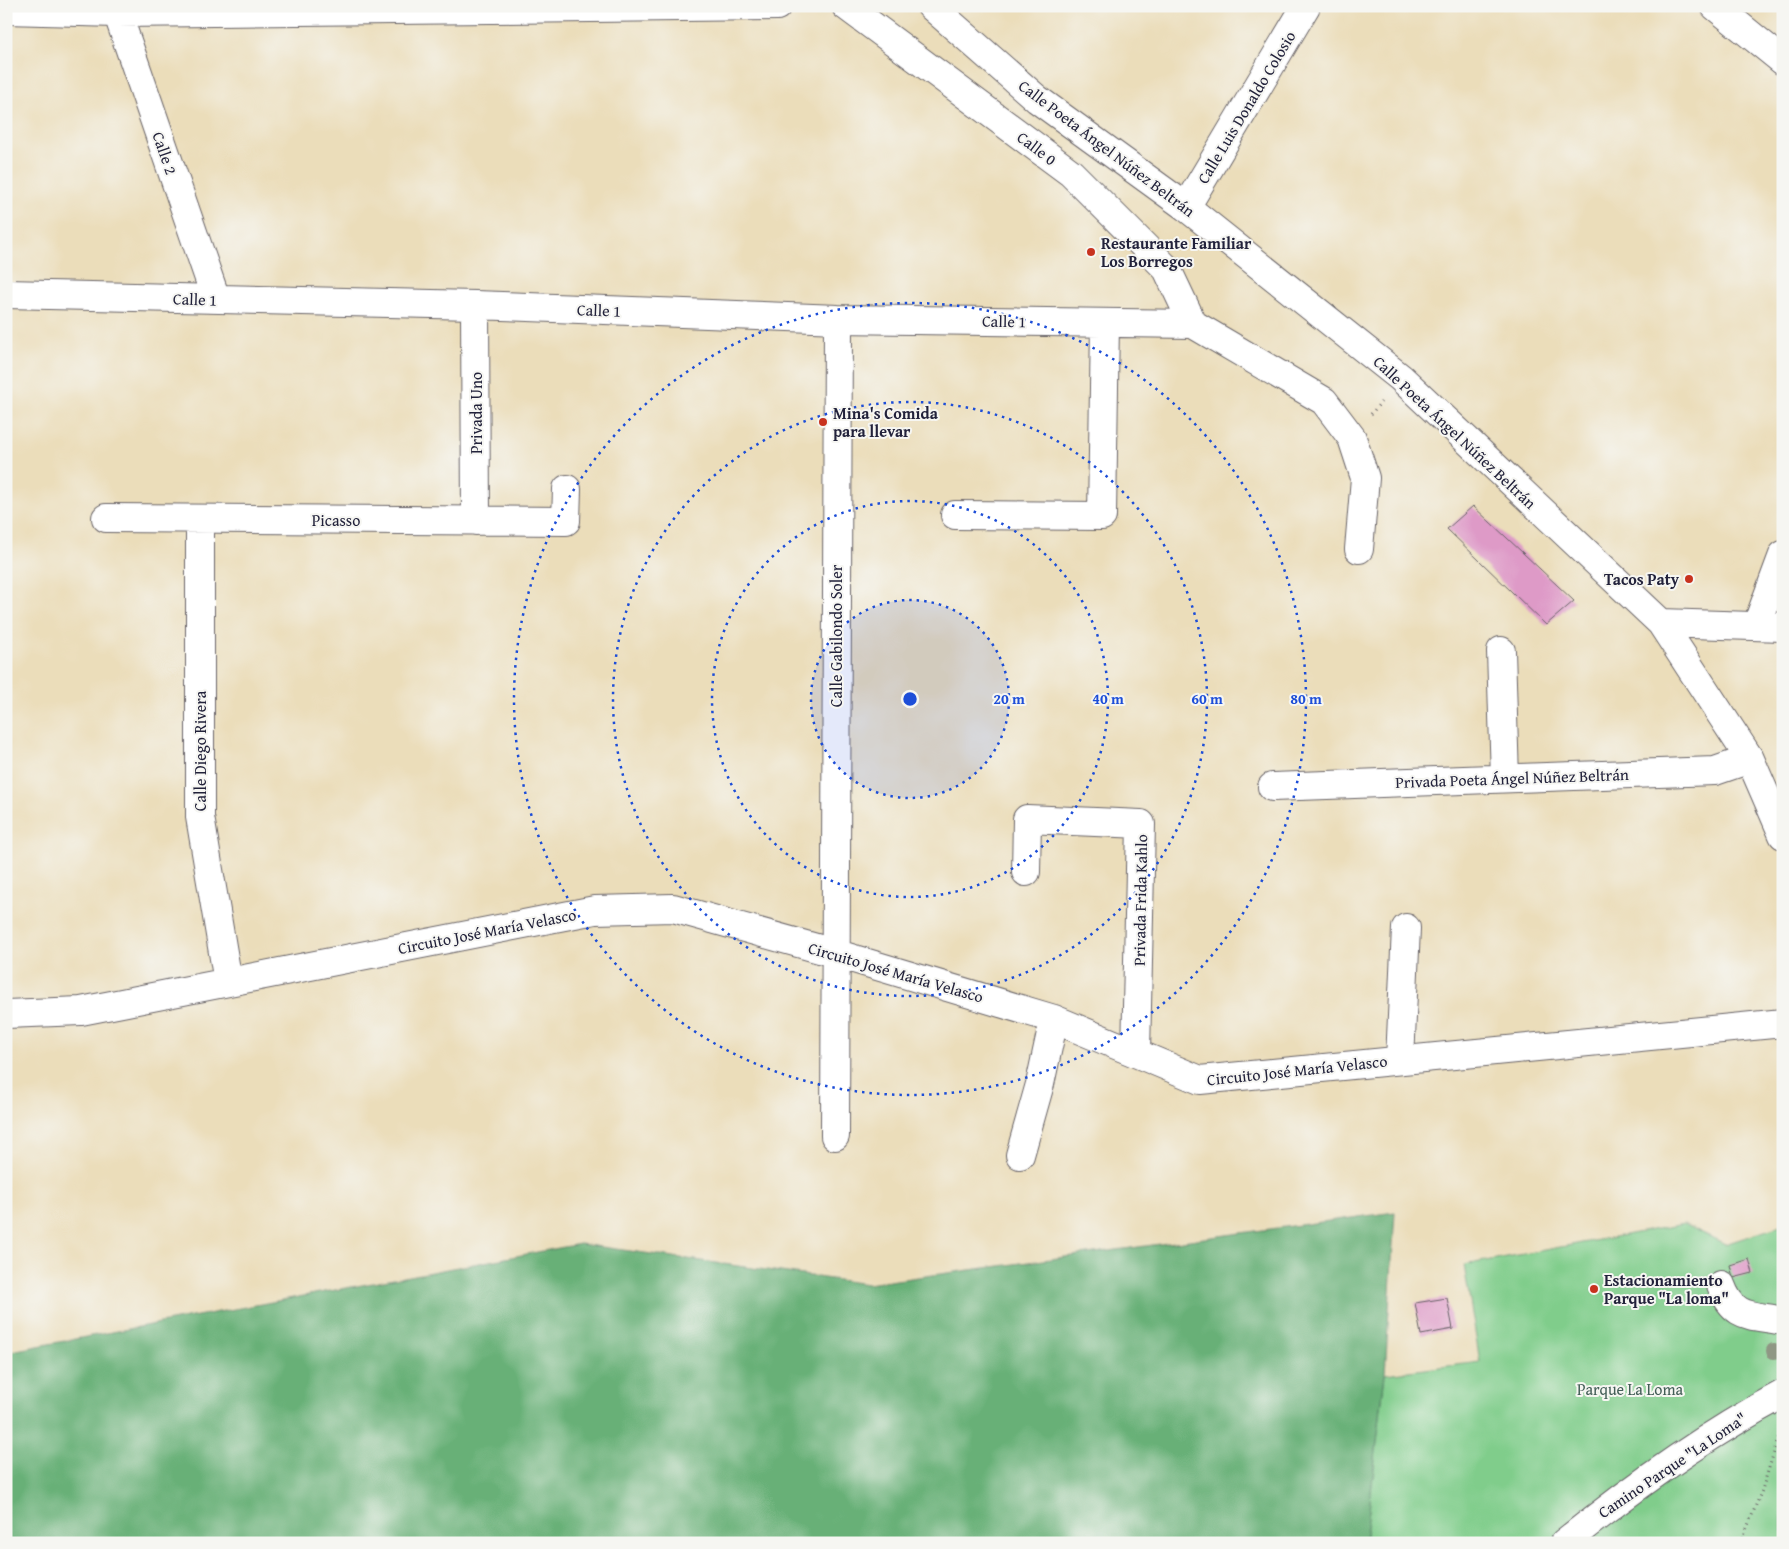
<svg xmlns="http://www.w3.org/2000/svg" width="1789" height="1549" viewBox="0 0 1789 1549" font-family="'Gentium Book Plus',serif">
	<rect width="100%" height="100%" fill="#f6f6f2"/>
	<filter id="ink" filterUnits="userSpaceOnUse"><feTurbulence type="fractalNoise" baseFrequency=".02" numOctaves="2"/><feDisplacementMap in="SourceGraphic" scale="10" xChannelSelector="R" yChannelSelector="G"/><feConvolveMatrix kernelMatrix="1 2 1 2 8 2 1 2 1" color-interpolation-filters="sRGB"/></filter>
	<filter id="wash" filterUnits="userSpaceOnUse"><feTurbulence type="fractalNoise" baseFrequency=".0096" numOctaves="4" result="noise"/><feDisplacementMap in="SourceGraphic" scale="20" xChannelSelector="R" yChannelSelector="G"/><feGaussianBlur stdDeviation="1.12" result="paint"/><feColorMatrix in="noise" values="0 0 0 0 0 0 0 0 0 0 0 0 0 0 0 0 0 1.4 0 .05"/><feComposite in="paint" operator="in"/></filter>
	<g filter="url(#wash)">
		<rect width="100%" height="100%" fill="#ebddba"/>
		<path fill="#80cd8b" stroke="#517863" d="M1684,1224L1725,1244L1783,1225V1543H1365L1385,1374L1480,1362L1464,1265Z"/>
		<path fill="#68b077" stroke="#456959" d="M1395,1212L1385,1374L1365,1543H6V1352L580,1244L867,1284Z"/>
		<g id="blocks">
			<path fill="#de9ac7" d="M1473,506L1574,601L1546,625L1447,529Z
				M1749,1259L1753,1273L1733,1278L1730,1265Z
				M1447,1298L1453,1329L1421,1335L1415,1303Z"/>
		</g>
	</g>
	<g filter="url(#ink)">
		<use href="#blocks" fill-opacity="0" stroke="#686367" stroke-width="1"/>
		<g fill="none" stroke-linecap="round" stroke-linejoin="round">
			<g stroke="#686367" stroke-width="30">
				<path id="minor" d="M115,6L216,299
					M846,6L1071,173L1167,269L1193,324
					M931,6L1037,99L1186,207L1401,378L1661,623L1750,759L1783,835
					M1715,6L1783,61
					M6,10L117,13L777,6
					M1186,207L1306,6
					M6,294L475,305L838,319L1193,324L1324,401L1352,438L1365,478L1359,549
					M475,305L476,521
					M955,515L1102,516L1105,323
					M106,518L566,521L567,489
					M200,519V817L228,982
					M1661,623L1783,627
					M1757,625L1783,555
					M1501,651L1505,778
					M1272,787L1715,771L1750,759
					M1026,872L1027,819L1141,824L1136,1053
					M6,1014L81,1011L595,910L673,908L834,953L1054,1019L1200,1080L1783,1023
					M1400,1060L1406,928
					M835,1136L838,319
					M1020,1155L1040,1084L1054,1019
					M1721,1285C1734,1320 1751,1314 1783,1321
					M1564,1543C1632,1488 1706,1435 1783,1394"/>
			</g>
			<path stroke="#686367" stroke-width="3" stroke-dasharray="1 4" stroke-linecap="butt" d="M1371,414L1381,402
				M1741,1543L1762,1490L1781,1430"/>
			<use href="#minor" stroke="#fff" stroke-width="28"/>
		</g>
		<circle fill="#8f9784" cx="1774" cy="1351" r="8"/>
	</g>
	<circle cx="910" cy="699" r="99" fill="#1d4ed8" fill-opacity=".12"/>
	<g fill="none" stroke="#1d4ed8" stroke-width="2.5" stroke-dasharray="2.5 5">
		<circle cx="910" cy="699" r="99"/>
		<circle cx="910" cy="699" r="198"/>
		<circle cx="910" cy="699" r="297"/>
		<circle cx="910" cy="699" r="396"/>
	</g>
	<g fill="#c8321e" stroke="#f6f6f2" stroke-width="2">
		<circle cx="1091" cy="252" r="5"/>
		<circle cx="823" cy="422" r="5"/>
		<circle cx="1689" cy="579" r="5"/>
		<circle cx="1594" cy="1289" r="5"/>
	</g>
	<g text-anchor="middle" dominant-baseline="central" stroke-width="4" stroke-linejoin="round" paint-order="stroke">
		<g font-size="16" fill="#22223b" stroke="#f6f6f2">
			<text transform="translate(1246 107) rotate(-59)">Calle Luis Donaldo Colosio</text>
			<text transform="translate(1037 148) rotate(37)">Calle 0</text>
			<text transform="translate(1107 148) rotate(37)">Calle Poeta Ángel Núñez Beltrán</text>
			<text transform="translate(165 153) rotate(71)">Calle 2</text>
			<text transform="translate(195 299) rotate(2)">Calle 1</text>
			<text transform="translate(599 310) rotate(2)">Calle 1</text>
			<text transform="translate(1004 321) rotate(1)">Calle 1</text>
			<text transform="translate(476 413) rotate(-90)">Privada Uno</text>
			<text transform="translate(1455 432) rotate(43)">Calle Poeta Ángel Núñez Beltrán</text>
			<text x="336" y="520">Picasso</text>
			<text transform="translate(836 636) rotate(-90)">Calle Gabilondo Soler</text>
			<text transform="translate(200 751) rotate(-90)">Calle Diego Rivera</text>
			<text transform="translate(1512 778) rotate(-2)">Privada Poeta Ángel Núñez Beltrán</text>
			<text transform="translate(1140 900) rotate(-89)">Privada Frida Kahlo</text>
			<text transform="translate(487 931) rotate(-11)">Circuito José María Velasco</text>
			<text transform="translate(896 972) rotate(16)">Circuito José María Velasco</text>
			<text transform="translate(1297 1070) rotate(-6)">Circuito José María Velasco</text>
			<text transform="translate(1672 1465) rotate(-34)">Camino Parque "La Loma"</text>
		</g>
		<g font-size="16" font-weight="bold" fill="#22223b" stroke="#f6f6f2" text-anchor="start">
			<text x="1101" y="243">Restaurante Familiar<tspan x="1101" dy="18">Los Borregos</tspan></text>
			<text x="833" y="413">Mina's Comida<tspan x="833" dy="18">para llevar</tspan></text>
			<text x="1679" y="579" text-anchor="end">Tacos Paty</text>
			<text x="1604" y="1280">Estacionamiento<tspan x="1604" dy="18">Parque "La loma"</tspan></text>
		</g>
		<g font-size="16" fill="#435e57" stroke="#f6f6f2">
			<text x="1630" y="1389">Parque La Loma</text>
		</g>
	</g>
	<circle cx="910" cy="699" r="8" fill="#1d4ed8" stroke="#f6f6f2" stroke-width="2.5"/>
	<g font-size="15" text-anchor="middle" font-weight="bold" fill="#1d4ed8" stroke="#f6f6f2" stroke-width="4" stroke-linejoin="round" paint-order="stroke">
		<text x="1009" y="704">20 m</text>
		<text x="1108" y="704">40 m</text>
		<text x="1207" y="704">60 m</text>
		<text x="1306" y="704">80 m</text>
	</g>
	<rect width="1789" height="1549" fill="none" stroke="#f6f6f2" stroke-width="25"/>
</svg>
